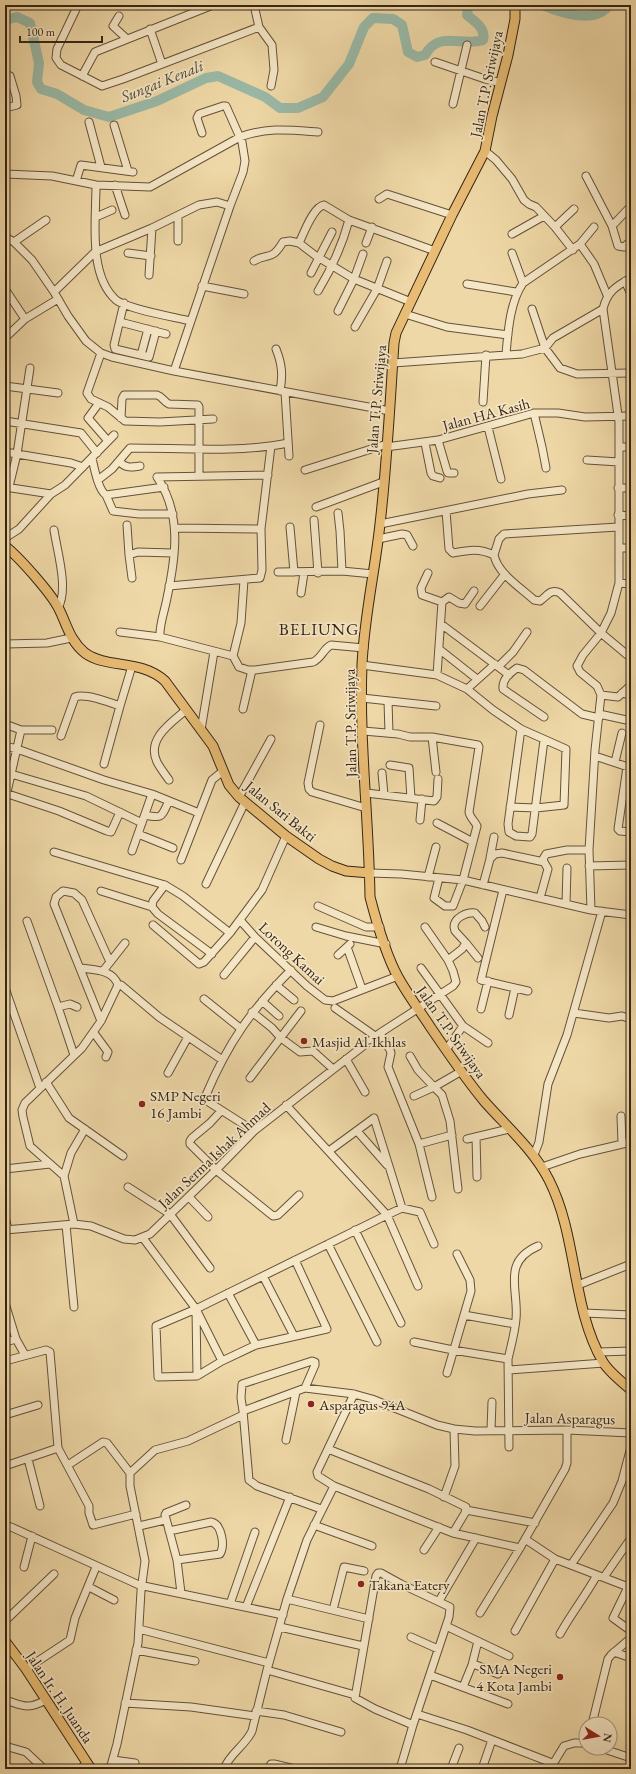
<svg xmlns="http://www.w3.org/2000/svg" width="636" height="1774" viewBox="0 0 636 1774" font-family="'EB Garamond',serif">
	<rect width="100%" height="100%" fill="#efd8a7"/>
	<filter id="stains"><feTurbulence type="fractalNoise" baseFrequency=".005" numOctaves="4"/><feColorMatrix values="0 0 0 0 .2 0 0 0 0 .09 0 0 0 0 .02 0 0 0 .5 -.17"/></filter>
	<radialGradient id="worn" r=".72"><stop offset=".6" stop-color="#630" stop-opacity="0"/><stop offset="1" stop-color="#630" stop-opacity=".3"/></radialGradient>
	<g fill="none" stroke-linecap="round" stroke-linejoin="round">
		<path stroke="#9abaa8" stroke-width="10" d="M542,5C561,13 595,25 609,5
			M5,20L17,17L30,23L39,63L37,82L41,89L57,94L84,110L109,117L157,101L206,78L218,76L265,97L280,108H298L323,97L349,64L364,27L373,18L393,19L402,25L408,52L417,57L425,55C439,30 461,47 483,40C486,28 475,22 467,15L468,7L470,5"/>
		<g stroke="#64523a" stroke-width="9">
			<path id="minor" d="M78,5L57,49L56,58L61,65L102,86L123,79L259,27
				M254,5L259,27L272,45L274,70L271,86
				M119,16L113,26L126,38
				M150,29L162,64
				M435,62L485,79L501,83
				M5,74L10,76L16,96L17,105L5,108
				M82,76L95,52L213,5
				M453,104L467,45
				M89,122L101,167
				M114,125L128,171
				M485,151L496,160L512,179L524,200L529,204L536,207L555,227L573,250
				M5,174L52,176L96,185L150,187L240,137C267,127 290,130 318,132
				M586,176L612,226L618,246L624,247L631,241
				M76,181L81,165L133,172
				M96,185C96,220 88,275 116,300C127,309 174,317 190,321
				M115,185L125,215
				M379,199L387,194L452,215
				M178,216V241
				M96,217L112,210
				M612,226L631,206
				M555,227L574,209
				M512,234L544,216
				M5,237L14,242L32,260L54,292L68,316L86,341L101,353L112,357L174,371L390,411
				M14,242L46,220
				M299,243C304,233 313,207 324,205L349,220L435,251
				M366,243L372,227
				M580,244L594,264L607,295
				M128,253L151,256
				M512,253L523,283
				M254,261C269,252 271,262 283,242L290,241L299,243L316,256L354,279L411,302
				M311,273L332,232
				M149,275L152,228
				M625,281L631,294
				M467,284L516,292
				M202,286L244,294
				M5,289L25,319
				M318,291C332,268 342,246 349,220
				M54,292L95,252L152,228L199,205L217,202L230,206
				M124,303L114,345L115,349L149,357L156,331
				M532,309L545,348L560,368L577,374L631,373
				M338,311L354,279L363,254
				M405,314L447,327L508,335
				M120,322L166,334
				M355,327L377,289L387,261
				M5,338L25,319L58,299
				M276,349C282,364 283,375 280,391
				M101,353L87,393L91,399L108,407L125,421L160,422L213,419
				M506,354C508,331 510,302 523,283L580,244L594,227
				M141,355L148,329
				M393,363L522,354L545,348L553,338L603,309
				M174,371L230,206L243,172L245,161L242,142L226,106H223L199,114L197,118L202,133
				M5,386L58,393
				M285,392L289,456
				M483,402L486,355
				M99,403L88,418L108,441
				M534,413L542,447L546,468
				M121,418L122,399L124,395H157C163,397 164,402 169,404L198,405L199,407V476
				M5,421L81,433L97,453
				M488,427L501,479
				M438,440L447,471L448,473H454
				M425,443L431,473L433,476L440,478
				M386,447L438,440L534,413H558L585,417L631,416
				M619,447H631
				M5,452L71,463L83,467
				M92,458C94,467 98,490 106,495L164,487
				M587,460L619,462
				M119,461C126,469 131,467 140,466
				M305,470L387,444
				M157,477C182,514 176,556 167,598C165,610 159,625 160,637
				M157,477L268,475
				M98,480L112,469L130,448C181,448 239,453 288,443
				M5,487L51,494
				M9,487L17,454L30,368
				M618,488H631
				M106,495L113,511L139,514H173
				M316,507L383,482
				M446,511L449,549L453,553C469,550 479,548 494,555C498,574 520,587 534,600L540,601C547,596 551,588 560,593L601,633L631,658
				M338,513L340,531L342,571
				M618,515L631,516
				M314,520L318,573
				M380,524L528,494L562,490
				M127,525L129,555
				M290,527L294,572
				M175,528L261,529
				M54,530C57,551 69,589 58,608
				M5,538L19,529L51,494L65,485L114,435
				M378,539L402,534L407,535L413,546
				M619,548H631
				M494,555L499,539L504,534L618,527
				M278,572L342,571L373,574
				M428,573L421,588L422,595L442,602
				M132,578L129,555L138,552L173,553
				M244,580L241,623L233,656L239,667L248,670H255L313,662C322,658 323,649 331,645L364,648
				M619,583L631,584
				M169,586L260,578L262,570L261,529L271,446
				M301,593L304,573
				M480,606L505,574
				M441,624L509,675
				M120,632L160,637L233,656
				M5,644L47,643L71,638
				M439,649L477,679
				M362,665L437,675L467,689L493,710L521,729L566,749L564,805L536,808L510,807
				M499,666L513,652L527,632
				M437,675L442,602L449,597L459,603L465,604L474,591
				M467,689L495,664
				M622,693L631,695
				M601,695L618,697L631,685
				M362,698L436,706
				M388,701L389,733
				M243,709L252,670
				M599,714L631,721
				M544,717L503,689C502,679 510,673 517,668L524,670L582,714L599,718
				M5,724L21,730L5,801
				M320,725L308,783L309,789L312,792L366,808
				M521,729L508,824L509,832L516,836L530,837L532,834L544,740
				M21,730H52
				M201,730L214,652
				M363,731L398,734L410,737H432L478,745L479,747L469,812C470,818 475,821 477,826L463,880L453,906H445L434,898L439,878
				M61,736L75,697C85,693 109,702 120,706L132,666
				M432,737L436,772
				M5,746L17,749L104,780L152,794L199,813
				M595,756L631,768
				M615,762L622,733
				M104,764L120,706
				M390,765L409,768L411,798
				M627,767L618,829L620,831L631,832
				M382,773L384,795
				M11,774L86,796L142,823
				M169,780C165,774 160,768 157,762C146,739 171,723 186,710
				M5,793L59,811L107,831L111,832L120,812
				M366,793L434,801L437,797L438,779
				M239,797L271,739
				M145,815C163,819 161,817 169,801
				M420,820L422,799
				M437,823L473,842
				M138,834L173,848
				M132,851L152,794
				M54,852L165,885L183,896L230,933
				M490,858L494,837
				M181,860L212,780L223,771
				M544,862L543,859L546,854L567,850H589
				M589,866L631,865
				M370,873L401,874L463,880L591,910L631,915
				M428,877L436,847
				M206,884L245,802
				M165,885L153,901L152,907L158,914L212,954
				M483,885L490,859L495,854L502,853L544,862L548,869L540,898
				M503,890L481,980L528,991
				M101,891L152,907
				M566,904L567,868
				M318,906L366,927H380
				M591,910L589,850L595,750L601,695L597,686L580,672L577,666L583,655L601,633L611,613L619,583V422L603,309C607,292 616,286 631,278
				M240,920L255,937L307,986L325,1000L333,1001L398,976
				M27,921L58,1007L74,1055
				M153,925L199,964L204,962L230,933L262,890L286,836
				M316,927L346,936L386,944
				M425,927L448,960
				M466,943L478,958
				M347,947L362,989
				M338,955L350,944
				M80,968C93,970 113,969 118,985H121L159,1017L221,1059
				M421,968L463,1026L488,1043
				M103,971L125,943
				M224,975L255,937
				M276,985L294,1000
				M5,988L40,1088
				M204,999L240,1028
				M262,1001L279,1016
				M58,1007L70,1004L77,1007
				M335,1008L375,1036
				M481,1009L488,981
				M252,1012L272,1028L281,1038L300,1052L313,1051L333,1069
				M574,1013L609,1018L622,1016L631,1019
				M509,1015L515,988
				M101,1021L54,904L56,897L63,891L74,893L82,900L110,962
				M94,1033L108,1052L106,1057
				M380,1033L390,1050L391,1053L388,1067L419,1144L432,1197
				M446,1050L463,1026
				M410,1056L418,1070L434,1087L414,1096
				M346,1059L365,1092
				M168,1073L188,1037
				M250,1078L301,1011
				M46,1082L69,1118L123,1156
				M286,1105L387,1215L402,1208L420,1212L434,1244
				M221,1111L210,1123L192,1138L190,1141V1144L216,1170L273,1216L278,1215L299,1195
				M621,1116L622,1143
				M254,1131L207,1101L206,1095C228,1043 251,1010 291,970
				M357,1131L387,1165
				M476,1137L477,1177
				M467,1139L509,1129
				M419,1144L452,1135
				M329,1151L374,1118L402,1208
				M534,1155L539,1142L548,1084L567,1035L602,911
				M542,1167L580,1154L631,1142
				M5,1169L50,1164
				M64,1176L30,1146L23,1117L22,1110L25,1103L82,1048L101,1021L118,985
				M128,1187L170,1214L210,1268
				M458,1189L450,1121L442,1095L434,1087L460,1072
				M189,1197L208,1217
				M5,1217L8,1229
				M74,1224L64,1176L71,1153L85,1129
				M66,1225L74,1307
				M5,1230L74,1224L91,1226L124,1239L135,1240L150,1234L216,1170L254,1131L380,1033L453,986L456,982L453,971L448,960L462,949L466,943L455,931L454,927C454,918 466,912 475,913L482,921L485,927
				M355,1230L401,1323
				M143,1238L196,1309L387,1215L418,1286
				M328,1244L377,1342
				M263,1276L294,1336
				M578,1285L631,1264
				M228,1293L256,1345
				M5,1303L16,1339
				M196,1309L197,1376L222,1361L256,1345L327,1329L295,1260
				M584,1313L631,1315
				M464,1315L515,1324
				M5,1342L16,1339L25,1355
				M414,1342L453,1350L508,1359L509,1447
				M599,1352L631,1351
				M508,1359C511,1346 515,1332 516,1319C519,1290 501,1262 538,1246
				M5,1361L46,1350L50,1352L58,1448L5,1466
				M509,1370L604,1363
				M447,1373L471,1291L470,1280L457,1254
				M197,1376L158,1377L156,1326L196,1309L222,1361
				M243,1411L241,1398L242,1384L312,1361L315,1362V1365L305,1388
				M5,1415L38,1405
				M491,1430L492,1402
				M286,1440L296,1392
				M58,1448L89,1506V1513L93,1525L136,1514
				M328,1449L429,1489L466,1507L465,1513L453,1533
				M28,1459L40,1506
				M68,1465L103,1442L107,1443L130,1473
				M334,1486L318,1476L317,1472L354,1394
				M444,1497L455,1466L454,1429
				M321,1509L257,1486L249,1480L243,1411L305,1388L354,1394L372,1399L437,1425L454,1429L475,1431L567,1430L631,1433
				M466,1510L535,1523
				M314,1525L372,1546
				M139,1526L165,1520
				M5,1530L6,1526L11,1527L139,1585L283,1615
				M169,1531L211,1522C222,1524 225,1546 220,1554L177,1560
				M525,1539L555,1559
				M424,1550L439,1527
				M571,1565L613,1503L622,1481L631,1447
				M24,1567L32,1536
				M381,1573L401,1584L450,1607L449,1617L413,1725L375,1709L355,1698L376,1576L378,1573Z
				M604,1577L631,1538
				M89,1587L114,1600
				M628,1587L613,1618L631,1631
				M181,1593L177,1560L165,1515L166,1513L186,1505
				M287,1599L369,1619
				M439,1601L476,1538
				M230,1604L255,1532
				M246,1607L290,1497
				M333,1610L344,1567L364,1571
				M480,1613L520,1548
				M5,1621L54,1574
				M446,1626L509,1656
				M280,1627L363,1646
				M139,1629L269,1663
				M515,1631L555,1559L631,1588
				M560,1634C571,1614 586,1595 597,1575
				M411,1637L438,1649
				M136,1650L195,1661
				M614,1652L631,1658
				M472,1665L478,1641
				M26,1669L70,1640L75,1618L96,1567
				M267,1670L355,1695
				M430,1675L508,1704
				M463,1687L472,1665H476L498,1674
				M5,1700C24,1706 27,1710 46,1700
				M125,1703L191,1707L255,1716
				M256,1711L284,1715L341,1732
				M417,1714L467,1730L552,1763
				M592,1724L608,1659L611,1655L631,1638
				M5,1746L26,1752L44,1769
				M601,1748L631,1758
				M113,1760L135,1763
				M80,1769L87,1763
				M110,1769L117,1744L138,1643L141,1591L145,1561L130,1486V1473L155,1450L188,1441L243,1415
				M224,1769C229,1754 246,1745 252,1731L267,1670L287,1599L307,1540L334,1486L453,1533L520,1548L565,1469L567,1463V1430
				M268,1769L271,1764H274L295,1769
				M400,1769L413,1725
				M451,1769L459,1748
				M482,1769L492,1740
				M550,1769L564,1746L574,1743H586"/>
		</g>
		<g stroke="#352515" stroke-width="11">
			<path id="major" d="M515,5V19L508,55L492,116L485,151L452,215L396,333L394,343C390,403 387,464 380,524C375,571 364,618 362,665C359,742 369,820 370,897C376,920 387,957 398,977C408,995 420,1011 431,1028C448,1053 465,1078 484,1101C507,1127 533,1149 549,1180C578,1237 571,1307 603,1362C609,1372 622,1382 631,1390
				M5,546C19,557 51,593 59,609C67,625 70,641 85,653C107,669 142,659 165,681L213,746L229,785L239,797L286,836L319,859L332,866L346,871L370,873
				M5,1641L26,1669L91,1769"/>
		</g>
		<use href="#minor" stroke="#f5e6c6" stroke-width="7"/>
		<use href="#major" stroke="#e8bc74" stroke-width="9"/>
	</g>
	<g fill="#8f2418" stroke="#f5e6c6" stroke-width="1.5">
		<circle cx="304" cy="1041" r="4"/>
		<circle cx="142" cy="1104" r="4"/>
		<circle cx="311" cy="1404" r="4"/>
		<circle cx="361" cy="1584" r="4"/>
		<circle cx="560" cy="1677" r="4"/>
	</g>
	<g text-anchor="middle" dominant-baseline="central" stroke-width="3.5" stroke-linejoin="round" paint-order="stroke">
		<g font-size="15" fill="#352515" stroke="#f5e6c6">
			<text transform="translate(486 84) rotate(-78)">Jalan T.P. Sriwijaya</text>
			<text transform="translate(376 399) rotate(-85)">Jalan T.P. Sriwijaya</text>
			<text transform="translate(486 414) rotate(-15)">Jalan HA Kasih</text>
			<text transform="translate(350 723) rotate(-91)">Jalan T.P. Sriwijaya</text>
			<text transform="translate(281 811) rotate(39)">Jalan Sari Bakti</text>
			<text transform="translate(292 953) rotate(43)">Lorong Kamai</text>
			<text transform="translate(452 1032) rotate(55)">Jalan T.P. Sriwijaya</text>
			<text transform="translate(214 1155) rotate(-43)">Jalan Serma Ishak Ahmad</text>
			<text transform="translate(570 1418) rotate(1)">Jalan Asparagus</text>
			<text transform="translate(60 1697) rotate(56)">Jalan Ir. H. Juanda</text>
		</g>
		<g font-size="15" fill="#352515" stroke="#f5e6c6" text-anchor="start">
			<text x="312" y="1041">Masjid Al-Ikhlas</text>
			<text x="150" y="1095">SMP Negeri<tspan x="150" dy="17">16 Jambi</tspan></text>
			<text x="319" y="1404">Asparagus 94A</text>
			<text x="369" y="1584">Takana Eatery</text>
			<text x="552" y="1668" text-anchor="end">SMA Negeri<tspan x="552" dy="17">4 Kota Jambi</tspan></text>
		</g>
		<g font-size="16" font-style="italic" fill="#4e4a3a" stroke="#f5e6c6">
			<text transform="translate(162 81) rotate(-22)">Sungai Kenali</text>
		</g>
		<g font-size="17" letter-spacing="1" fill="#352515" stroke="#f5e6c6">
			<text x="319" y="629">BELIUNG</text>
		</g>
	</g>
	<rect width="636" height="1774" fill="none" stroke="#efd8a7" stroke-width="20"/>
	<rect x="6" y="6" width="624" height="1762" fill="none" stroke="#352515" stroke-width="2"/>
	<rect x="10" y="10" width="616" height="1754" fill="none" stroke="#352515"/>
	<g transform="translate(598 1736) rotate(101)"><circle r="19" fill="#f5e6c6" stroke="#a8997f"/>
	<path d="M0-3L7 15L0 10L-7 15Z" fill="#8f2418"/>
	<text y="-6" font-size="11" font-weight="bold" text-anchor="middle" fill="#352515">N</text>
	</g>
	<path d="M20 36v6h82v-6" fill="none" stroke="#352515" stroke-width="2"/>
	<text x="26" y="36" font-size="12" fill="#352515" stroke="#f5e6c6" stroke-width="3" paint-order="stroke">100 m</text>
	<rect width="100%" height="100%" filter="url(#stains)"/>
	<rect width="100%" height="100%" fill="url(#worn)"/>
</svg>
